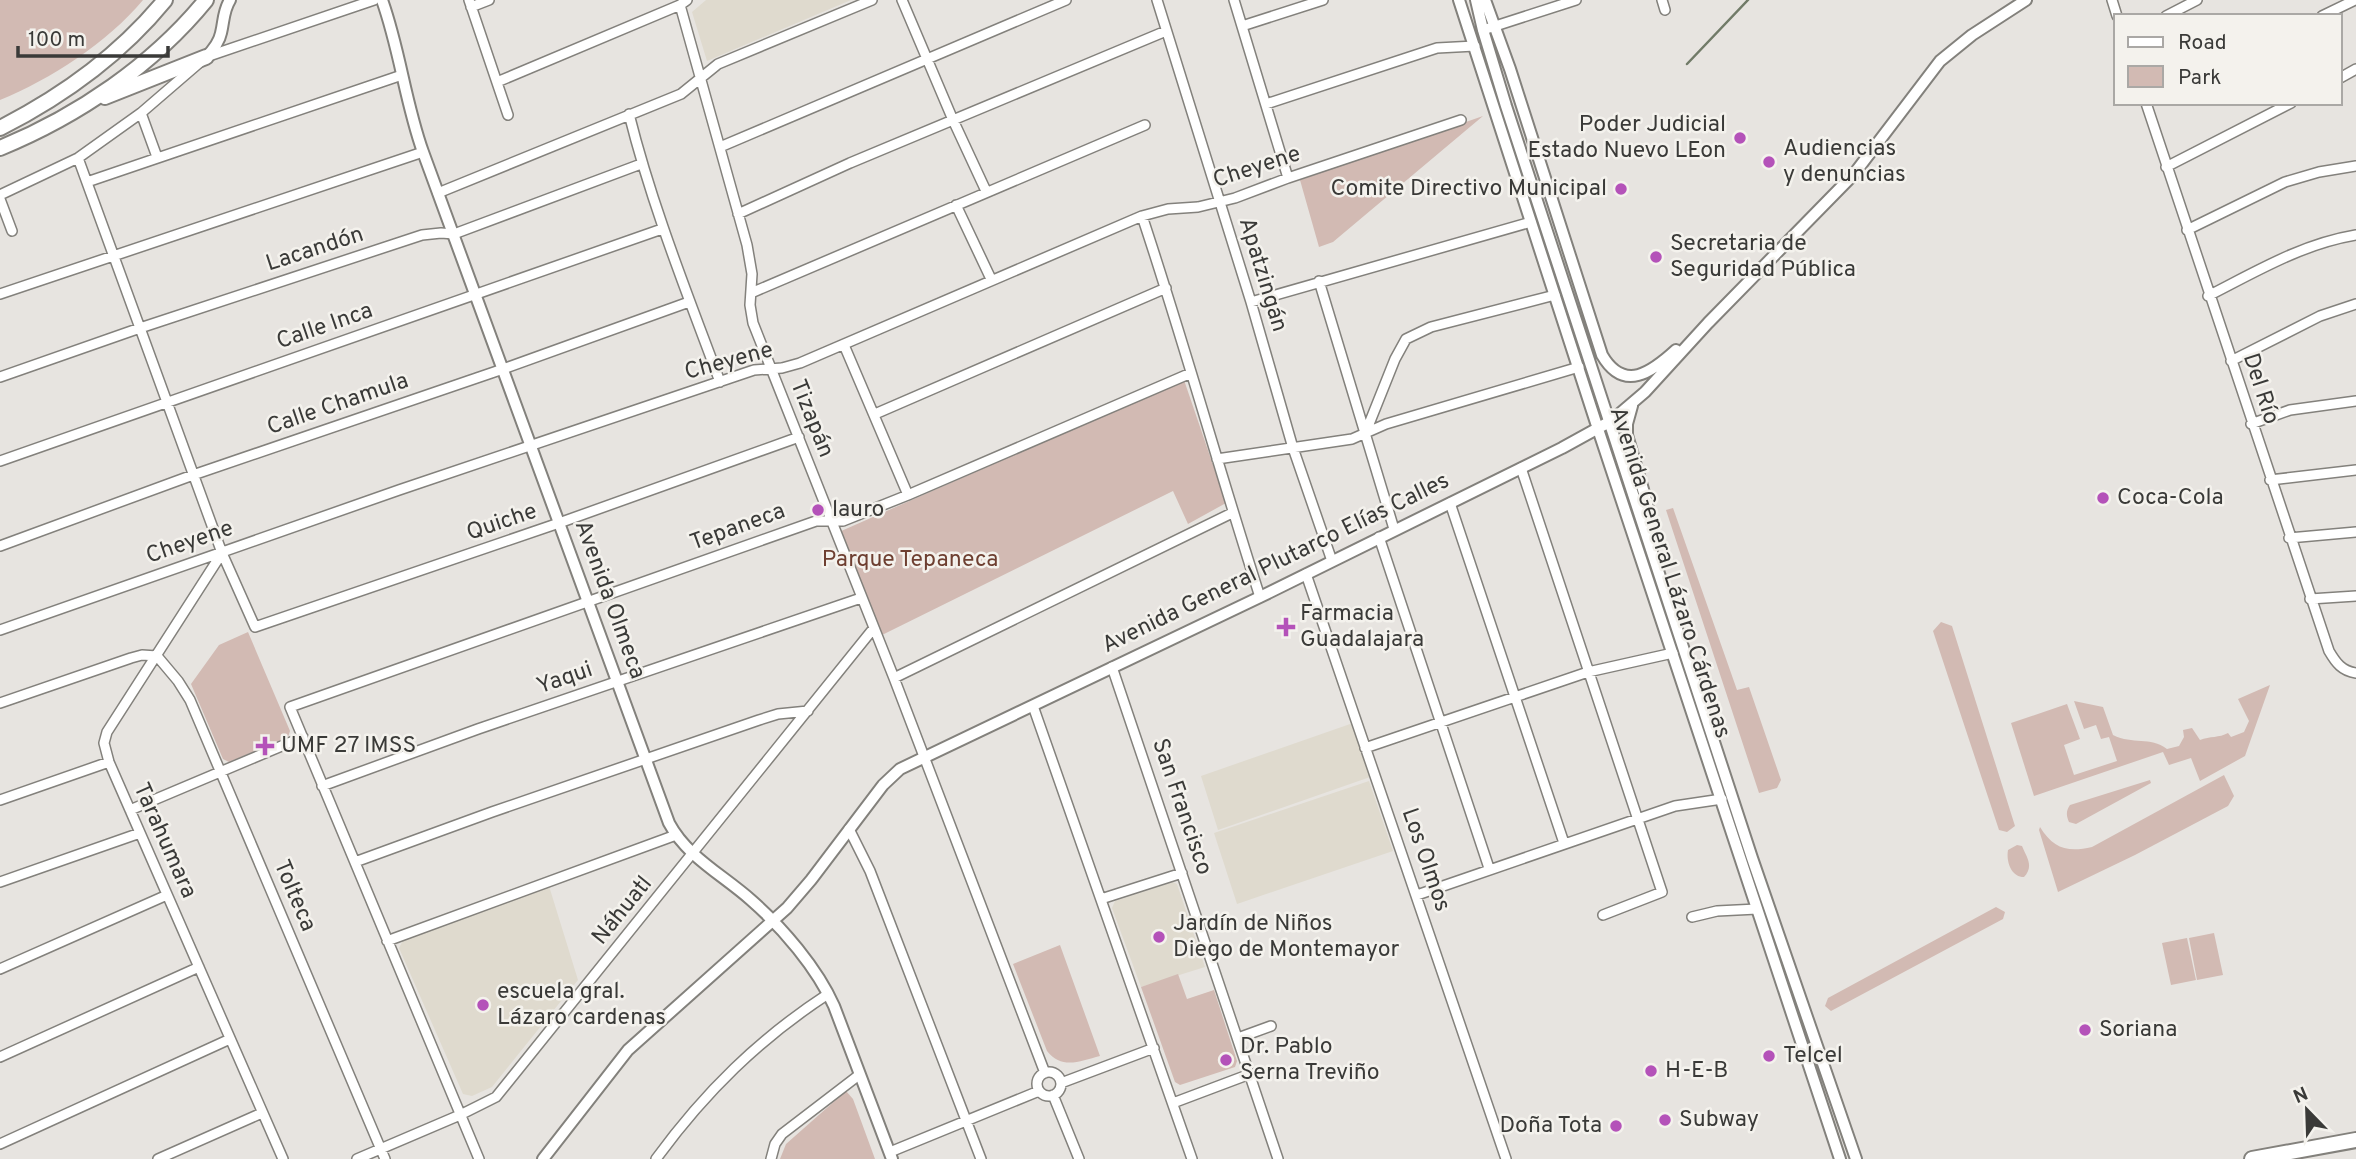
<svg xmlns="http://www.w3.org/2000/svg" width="2356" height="1159" viewBox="0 0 2356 1159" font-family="Overpass,sans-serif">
	<rect width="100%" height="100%" fill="#e7e4e0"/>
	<path fill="#dfdace" d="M706,0H851L707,61L692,12Z
		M1353,723L1373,776L1218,830L1201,776Z
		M1369,781L1393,851L1237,904L1214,833Z
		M1173,882L1177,884L1205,967L1141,987L1112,908L1115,901Z
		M549,886L578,980L492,1087L472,1096L463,1094L399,948L403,940Z"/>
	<path fill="#d2bab3" d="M0,0H143C107,43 51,79 0,100Z
		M1483,116L1333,242L1319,247L1300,180Z
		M1184,380L1226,503L1188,524L1173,491L882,635L839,532Z
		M1673,508L1737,690L1749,687L1781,780L1777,788L1759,793L1666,510Z
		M1941,622L1952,626L2015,826L2007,832L1999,830L1933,631Z
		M248,632L290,731L288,737L229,762L223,759L191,684L219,645Z
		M2270,685L2245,756L2200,781L2191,758L2169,765L2163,752L2034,796L2011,723L2067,704L2080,739L2064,745L2074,775L2117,761L2109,737L2101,739L2096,725L2084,729L2074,701L2103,707L2113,735C2133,745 2150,736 2167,749L2179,746L2184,737L2183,730L2192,728L2200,740C2210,736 2219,738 2228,733L2231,737L2244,732L2249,721L2238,699Z
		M2224,775L2234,796L2228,806L2135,855L2058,892L2039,830L2040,827C2053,848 2067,853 2092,847Z
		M2150,780L2151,783L2076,824L2069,822C2066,815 2066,811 2070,805Z
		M2017,845L2022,846C2027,858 2034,866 2024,877C2011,877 2006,861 2008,850Z
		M1996,907L2005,912L2003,919L1831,1011L1825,1006L1828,998Z
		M2214,933L2223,975L2197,980L2189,938Z
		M2187,938L2196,980L2171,985L2162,943Z
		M1060,945L1100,1056C1080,1061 1062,1070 1047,1051L1013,964Z
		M1178,974L1187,999L1214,990L1237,1061L1235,1067L1180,1085L1175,1082L1141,987Z
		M846,1091L853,1099L875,1159H780L786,1144Z"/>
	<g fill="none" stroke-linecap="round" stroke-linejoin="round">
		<path stroke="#717b68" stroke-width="2.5" d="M1687,64L1748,0"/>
		<g stroke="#83817c" stroke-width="12">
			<path id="minor" d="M469,0L508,115
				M902,0L953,120L986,191
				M1157,0L1251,302L1293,448L1332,561
				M1234,0L1288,178
				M1662,0L1665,10
				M2112,0L2117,16
				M680,5L747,245L752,274L750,305L753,323L894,678L1045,1073
				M471,7L489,0
				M2166,16L2197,0
				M2322,16L2355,0
				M1242,26L1323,0
				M1483,30L1576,0
				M2340,78L2356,69
				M497,82L680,5L687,0
				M2146,103L2329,651C2336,663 2342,671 2356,673
				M1266,104L1437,48L1475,46
				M141,113L157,157
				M629,114C652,206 687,293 720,382
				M720,147L1066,0
				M78,158L222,553L255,627L559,523L799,437
				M2166,167L2291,103
				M87,182L402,75
				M438,193L681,94L718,64L872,0
				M0,195L78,158L141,113L206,57L374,0
				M0,199L12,231
				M956,205L991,279
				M738,214L850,163L1166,31
				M1142,216C1184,342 1219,470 1260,597
				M2187,230L2285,182L2319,172L2356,166
				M1319,281L1394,529
				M751,293L1145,125
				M0,294L423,152
				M2208,296C2257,271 2302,244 2356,235
				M1251,302L1531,222
				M844,345L908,495
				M2231,361L2320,316L2356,304
				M0,377L140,328L422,235L441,233L454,234L641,164
				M875,414L1166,288
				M2251,424L2290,410L2356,401
				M1365,434L1395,359L1406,339L1431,327L1555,295
				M1217,459L1352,439L1386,424L1579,367
				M0,461L662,229
				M1521,468L1662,892L1603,915
				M2270,480L2356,470
				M1450,503L1564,843
				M1379,537L1489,868
				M2289,538L2356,532
				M0,546L193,475L503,369L689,302
				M222,553L107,732L104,743L109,762L283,1159
				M1306,574L1506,1159
				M2310,599L2356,596
				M0,630L399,490L754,370L782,368L800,363L1142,216L1168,209L1198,207L1235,198L1288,178L1461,120
				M1112,667L1278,1159
				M894,678L1232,513
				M0,703L131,658L142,655L157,656L178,681L190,700L385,1159
				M1033,706L1192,1159
				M1365,748L1588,672L1673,653
				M322,786L478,729L861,598
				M0,800L109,762
				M130,810L303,737
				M849,829L870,871L981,1159
				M355,862L492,812L759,720L778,714L808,711
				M0,882L140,833
				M1417,895L1675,806L1722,799
				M1101,899L1182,873
				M1692,917L1717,911L1757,909
				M387,941L676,835
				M0,969L167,895
				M1238,1038L1271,1026
				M0,1057L199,967
				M1037 1084a12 12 0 1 1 24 0a12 12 0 1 1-24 0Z
				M1061,1083L1154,1048
				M1053,1095L1079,1159
				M1173,1103L1250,1074
				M0,1144L230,1039
				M890,1152L1039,1091
				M158,1159L262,1113
				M357,1159L460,1115L496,1097L873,629
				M479,1159L290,707L816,521H843L908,495L1191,373
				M656,1159C705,1092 759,1039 828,994
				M771,1159L775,1144L782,1134L859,1075"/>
		</g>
		<g stroke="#83817c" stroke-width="14">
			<path id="tertiary" d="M382,0C400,50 405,102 423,152L669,823C687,857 723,875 751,900C782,927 817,968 834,1006L892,1159
				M1459,0L1598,429L1840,1159
				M1476,0L1483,30L1506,106L1752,858L1856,1159
				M1485,0L1510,69L1602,355C1624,393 1652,372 1676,350
				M206,57C213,50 219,43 221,33C224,21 223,11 230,0
				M1632,406L1627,424V435L1647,503L1653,537
				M543,1159L628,1050L787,908L811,880L883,785L900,769L1260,597L1562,448L1611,421L1645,392L1708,323L1854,174L1940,61L1972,35L2026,0"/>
		</g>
		<g stroke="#83817c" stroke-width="18">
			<path id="primary" d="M2252,1159L2356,1140"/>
		</g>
		<g stroke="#83817c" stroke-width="18">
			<path id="trunk" d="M105,97L206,57
				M0,128C63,96 120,55 165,0
				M0,148C78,116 153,65 206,0"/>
		</g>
		<use href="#minor" stroke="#fff" stroke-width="9"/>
		<use href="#tertiary" stroke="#fff" stroke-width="10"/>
		<use href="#primary" stroke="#fff" stroke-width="14"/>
		<use href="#trunk" stroke="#fff" stroke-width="14"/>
	</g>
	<g fill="#b452b9" stroke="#f4f2ed" stroke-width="2.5">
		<circle cx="1740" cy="138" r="7"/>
		<circle cx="1769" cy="162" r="7"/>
		<circle cx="1621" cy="189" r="7"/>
		<circle cx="1656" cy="257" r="7"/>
		<circle cx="2103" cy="498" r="7"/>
		<circle cx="818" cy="510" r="7"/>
		<path d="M1282.5 616.5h7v7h7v7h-7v7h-7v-7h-7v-7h7z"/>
		<path d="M261.5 735.5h7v7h7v7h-7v7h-7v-7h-7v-7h7z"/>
		<circle cx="1159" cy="937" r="7"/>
		<circle cx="483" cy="1005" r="7"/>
		<circle cx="2085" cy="1030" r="7"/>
		<circle cx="1769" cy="1056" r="7"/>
		<circle cx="1226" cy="1060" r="7"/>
		<circle cx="1651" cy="1071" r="7"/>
		<circle cx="1665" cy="1120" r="7"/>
		<circle cx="1616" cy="1126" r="7"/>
	</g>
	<g text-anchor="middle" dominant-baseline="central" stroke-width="5" stroke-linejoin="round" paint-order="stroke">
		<g font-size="23" fill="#3a3a38" stroke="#f4f2ed" text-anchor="start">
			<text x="1726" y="125" text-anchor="end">Poder Judicial<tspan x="1726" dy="26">Estado Nuevo LEon</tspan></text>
			<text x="1783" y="149">Audiencias<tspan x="1783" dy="26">y denuncias</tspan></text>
			<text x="1607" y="189" text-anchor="end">Comite Directivo Municipal</text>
			<text x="1670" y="244">Secretaria de<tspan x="1670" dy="26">Seguridad Pública</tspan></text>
			<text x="2117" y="498">Coca-Cola</text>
			<text x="832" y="510">lauro</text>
			<text x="1300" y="614">Farmacia<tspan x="1300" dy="26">Guadalajara</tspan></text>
			<text x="281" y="746">UMF 27 IMSS</text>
			<text x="1173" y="924">Jardín de Niños<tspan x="1173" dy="26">Diego de Montemayor</tspan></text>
			<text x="497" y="992">escuela gral.<tspan x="497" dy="26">Lázaro cardenas</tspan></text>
			<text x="2099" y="1030">Soriana</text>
			<text x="1240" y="1047">Dr. Pablo<tspan x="1240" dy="26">Serna Treviño</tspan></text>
			<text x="1783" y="1056">Telcel</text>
			<text x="1665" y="1071">H-E-B</text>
			<text x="1679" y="1120">Subway</text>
			<text x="1602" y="1126" text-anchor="end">Doña Tota</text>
		</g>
		<g font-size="23" fill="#3a3a38" stroke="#f4f2ed">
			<text transform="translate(1257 168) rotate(-18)">Cheyene</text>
			<text transform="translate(315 250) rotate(-18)">Lacandón</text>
			<text transform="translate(1262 275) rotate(73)">Apatzingán</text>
			<text transform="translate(325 327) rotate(-19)">Calle Inca</text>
			<text transform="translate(729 362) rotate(-15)">Cheyene</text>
			<text transform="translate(2260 389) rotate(72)">Del Río</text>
			<text transform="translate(338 405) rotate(-19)">Calle Chamula</text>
			<text transform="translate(811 419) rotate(68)">Tizapán</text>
			<text transform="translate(502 523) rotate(-19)">Quiche</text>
			<text transform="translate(738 528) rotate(-20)">Tepaneca</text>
			<text transform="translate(190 543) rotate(-19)">Cheyene</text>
			<text transform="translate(1276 564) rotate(-26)">Avenida General Plutarco Elías Calles</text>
			<text transform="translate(1669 573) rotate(72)">Avenida General Lázaro Cárdenas</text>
			<text transform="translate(609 600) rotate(70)">Avenida Olmeca</text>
			<text transform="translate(565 679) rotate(-19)">Yaqui</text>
			<text transform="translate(1181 807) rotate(71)">San Francisco</text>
			<text transform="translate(164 841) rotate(66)">Tarahumara</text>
			<text transform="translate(1425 860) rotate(71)">Los Olmos</text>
			<text transform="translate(294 896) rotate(67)">Tolteca</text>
			<text transform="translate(623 911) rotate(-51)">Náhuatl</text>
		</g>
		<g font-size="23" fill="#6e3f31" stroke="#f4f2ed">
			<text x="910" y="560">Parque Tepaneca</text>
		</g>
	</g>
	<rect x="2114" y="14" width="228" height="91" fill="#f4f2ed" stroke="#aaa8a5" stroke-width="2"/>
	<rect x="2128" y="37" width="35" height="10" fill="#ffffff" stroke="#aaa8a5" stroke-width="2"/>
	<text x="2178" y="49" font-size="21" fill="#3a3a38">Road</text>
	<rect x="2128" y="66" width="35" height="21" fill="#d2bab3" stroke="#aaa8a5" stroke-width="2"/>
	<text x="2178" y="84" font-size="21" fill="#3a3a38">Park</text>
	<g transform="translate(2307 1110) rotate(337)" stroke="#f4f2ed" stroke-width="5" paint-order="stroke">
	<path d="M0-5L12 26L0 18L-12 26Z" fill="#3a3a38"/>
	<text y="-10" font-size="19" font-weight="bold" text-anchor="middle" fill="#3a3a38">N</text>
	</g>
	<path d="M18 46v10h150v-10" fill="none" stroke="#3a3a38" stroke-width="3.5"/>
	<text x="28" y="46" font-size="21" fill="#3a3a38" stroke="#f4f2ed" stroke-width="5" paint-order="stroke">100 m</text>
</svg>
